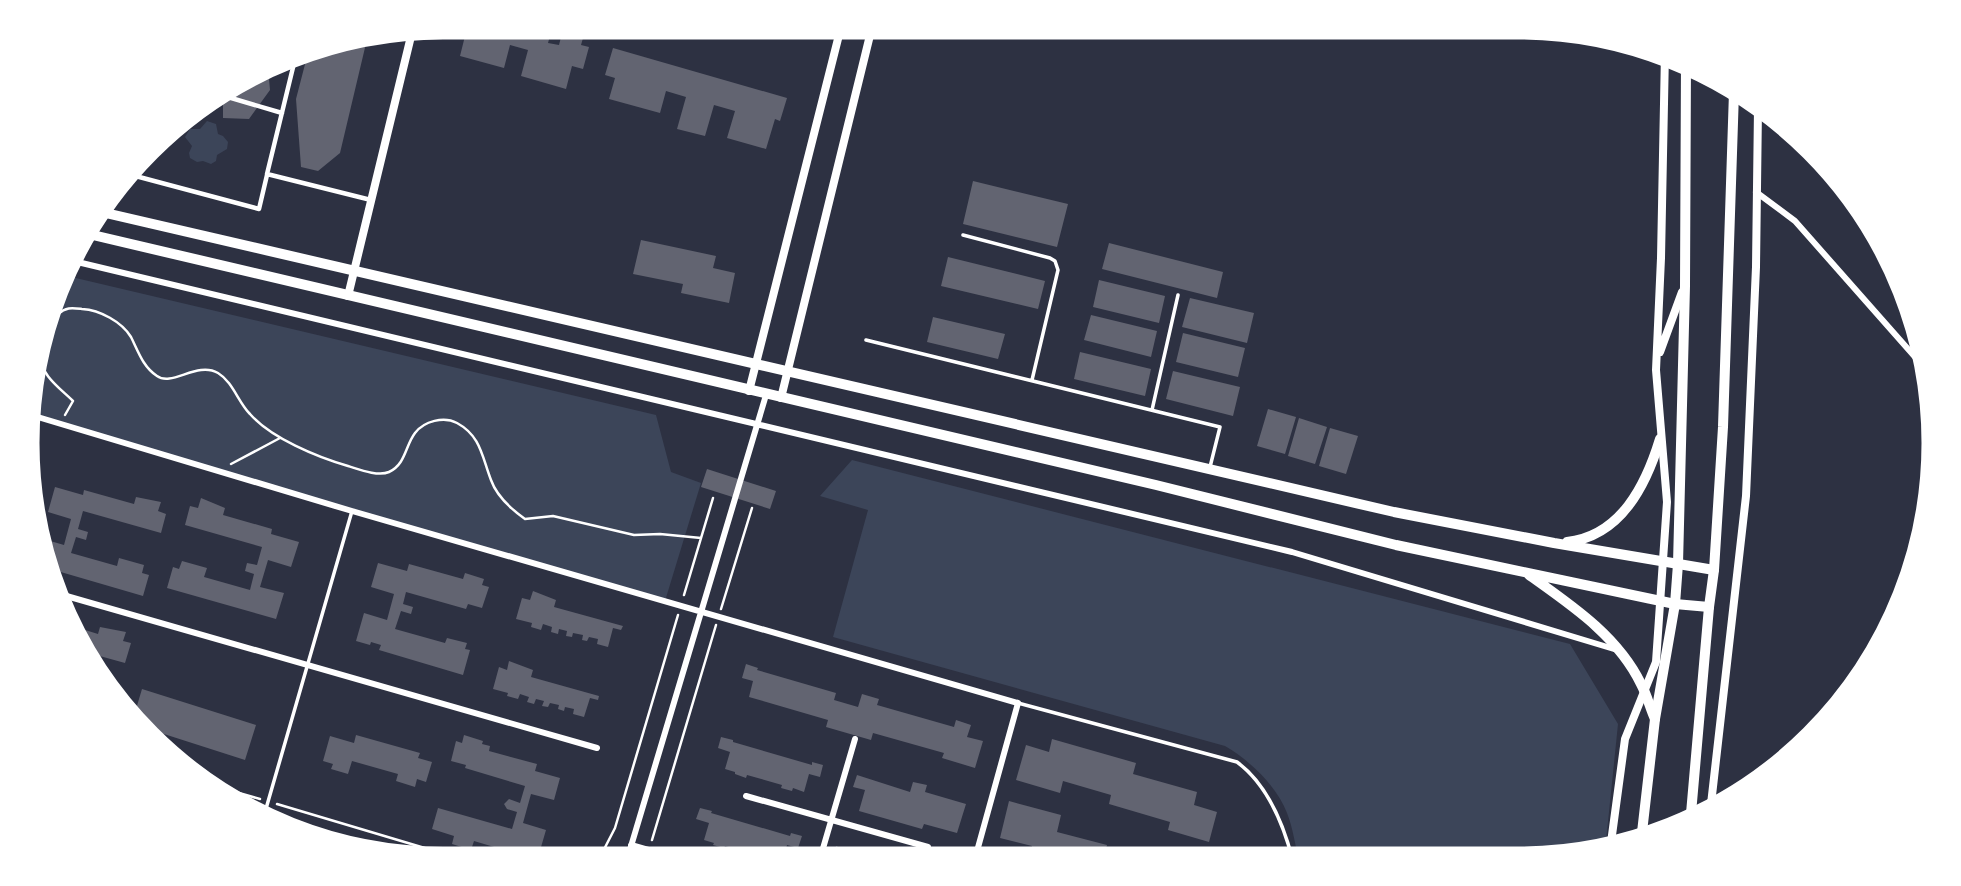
<svg xmlns="http://www.w3.org/2000/svg" width="1961" height="886" viewBox="0 0 1961 886" font-family="'DM Sans',sans-serif">
	<rect width="100%" height="100%" fill="#2d3142"/>
	<path fill="#3c4559" d="M207,121L216,124L218,134L223,136L228,142L227,149L217,155L216,161L211,164L203,161L197,162L190,158L189,153L192,146L185,137L190,129H200Z
		M63,275L656,415L671,472L701,483L665,601L31,415V361Z
		M852,460L1570,644L1618,724L1605,851L1573,860H1299C1295,845 1293,828 1287,813C1277,786 1249,760 1225,746L833,637L868,510L820,496Z"/>
	<path fill="#626471" d="M454,23H489L487,28L495,30L497,23H522L521,28L530,31L531,26L551,32L548,43L559,45L562,33L583,38L581,45L589,47L583,69L572,66L566,89L521,76L528,50L510,45L504,68L460,56L465,36L452,32Z
		M368,35L340,153L318,171L301,167L296,99L310,45Z
		M613,48L787,98L780,121L775,119L766,149L727,138L735,111L714,105L705,136L677,129L686,97L666,91L660,113L609,99L615,78L605,75Z
		M268,68L270,90L249,119L223,118V94Z
		M973,181L1068,204L1057,247L963,224Z
		M641,240L716,256L713,268L735,273L729,303L681,293L683,284L633,274Z
		M1109,243L1223,272L1217,298L1102,269Z
		M948,257L1045,281L1038,309L941,286Z
		M1099,280L1165,296L1159,323L1093,307Z
		M1190,298L1254,313L1247,343L1182,327Z
		M1091,315L1157,331L1151,357L1084,340Z
		M933,317L1005,334L998,359L927,342Z
		M1183,333L1245,348L1238,377L1176,362Z
		M1080,352L1151,369L1145,396L1074,379Z
		M1173,371L1240,387L1233,416L1166,399Z
		M1268,409L1296,417L1285,454L1257,446Z
		M1299,418L1327,427L1315,464L1288,456Z
		M1330,428L1358,436L1346,474L1319,466Z
		M707,469L776,491L770,509L701,487Z
		M55,487L83,495L84,490L134,504L136,497L161,502L158,511L166,514L161,533L83,511L78,529L88,532L86,540L76,537L71,553L117,566L119,558L144,565L142,573L149,575L143,596L47,568L38,545L40,538L64,545L71,519L48,512Z
		M201,498L225,508L223,515L272,529L271,534L299,542L291,567L268,560L260,587L284,593L276,619L167,588L173,567L179,569L182,561L207,568L204,577L250,590L254,574L245,571L247,563L257,565L262,547L185,525L190,506L198,508Z
		M378,563L407,571L409,564L463,579L465,573L484,579L482,585L489,587L482,608L468,604L466,609L406,592L403,604L413,607L411,614L401,611L395,629L445,643L447,638L467,643L465,649L470,650L463,675L379,650L381,645L371,642L370,645L356,641L364,613L387,620L394,594L371,587Z
		M533,591L556,600L554,607L623,626L621,630L613,628L608,647L597,644L598,639L589,637L587,641L582,640L583,635L573,633L572,637L566,636L567,631L559,629L558,634L551,632L552,627L543,624L541,630L531,627L532,623L516,619L522,598L530,600Z
		M69,625L98,634L100,627L126,632L123,641L131,643L125,663L78,650Z
		M509,661L533,670L531,677L599,696L598,700L590,698L584,717L573,714L574,709L565,707L564,711L558,709L559,705L550,703L548,707L542,706L544,701L536,699L534,704L527,702L529,697L520,694L518,699L507,696L508,693L493,689L499,667L507,670Z
		M746,664L758,668L757,670L836,693L834,700L858,707L862,694L879,699L877,705L954,727L956,720L971,725L967,737L983,741L975,768L942,758L944,753L873,733L871,740L826,727L828,720L749,697L753,681L742,678Z
		M142,689L256,725L245,760L139,726L133,719Z
		M356,735L420,753L418,758L432,762L426,782L417,779L415,787L396,781L398,774L352,761L348,774L331,769L333,764L323,761L330,736L354,743Z
		M464,735L483,741L482,744L490,746L489,751L537,764L535,771L560,778L554,800L531,794L523,823L546,830L539,854L512,847L511,852L474,841L471,850L452,844L454,836L432,829L438,808L512,829L517,812L507,809L504,804L509,799L520,803L525,786L465,768L466,765L451,761L456,741L462,743Z
		M721,737L733,740V742L812,765V762L823,765L820,777L809,774L804,792L793,788L792,791L781,788L782,785L747,775L746,778L735,774V772L725,769L730,752L718,748Z
		M1052,739L1136,763L1133,774L1197,792L1194,805L1217,812L1209,842L1168,830L1170,822L1109,804L1111,795L1063,781L1060,793L1016,780L1026,745L1049,752Z
		M857,775L910,792L913,782L927,785L925,792L966,804L957,833L924,824L922,829L859,811L865,790L853,787Z
		M1009,801L1061,815L1057,832L1107,845L1103,861H1028L1032,846L1000,838Z
		M700,808L712,811L711,813L790,836L791,833L802,836L798,848L787,845L783,862L771,859L770,862L760,859V856L725,846L724,848L713,845L714,843L704,840L709,823L696,819Z
		M836,846L847,851L881,862H845L833,858Z
		M1152,852L1180,860V861H1150Z"/>
	<g fill="none" stroke-linecap="round" stroke-linejoin="round">
		<path stroke="#fff" stroke-width="2.5" d="M65,415L73,401C61,389 40,375 40,355C40,339 44,324 58,314C66,307 72,308 82,309C100,310 122,322 131,337C138,351 143,367 157,376C172,387 197,361 218,373C233,382 238,402 250,414C271,438 317,457 348,466C358,469 378,477 389,472C406,464 405,446 415,433C424,421 444,416 457,423C481,436 482,457 491,480C497,497 511,509 525,519L553,516L634,535L660,534L701,538
			M231,464L280,438
			M684,595L713,498
			M721,609L752,508
			M204,783L260,799
			M277,804L475,863
			M652,840L716,625
			M597,863L615,828L678,615"/>
		<path stroke="#fff" stroke-width="3.5" d="M963,235L1050,258L1055,261L1058,270L1032,380
			M866,340L1220,427L1210,467
			M1152,410L1178,295
			M1018,703L1237,762C1267,784 1284,826 1293,861
			M263,819L352,511"/>
		<path stroke="#fff" stroke-width="4.5" d="M297,51L267,174L371,200
			M221,95L282,113
			M128,174L259,209L267,175"/>
		<path stroke="#fff" stroke-width="6" d="M1756,192L1795,221L1923,366
			M69,260L1292,552L1614,649
			M31,415L352,511L1018,703L974,862
			M56,593L597,748
			M746,796L928,847
			M282,831H283
			M631,845L690,862
			M819,862L855,739
			M626,863L766,395"/>
		<path stroke="#fff" stroke-width="8" d="M348,296L413,28
			M1660,352L1682,292
			M749,391L842,23
			M781,398L873,23
			M1710,813L1746,496L1756,267L1758,108
			M1610,850L1625,739L1656,662L1667,502L1656,370L1661,258L1665,52"/>
		<path stroke="#fff" stroke-width="10" d="M97,211L1394,512L1554,543L1714,570
			M80,232L1156,485L1396,545L1675,604L1709,607
			M1567,542C1621,536 1646,485 1660,439
			M1529,575C1571,605 1618,636 1641,684C1647,695 1650,708 1655,719"/>
		<path stroke="#fff" stroke-width="10" d="M1690,825L1709,607L1714,570L1723,427L1734,92
			M1641,841L1655,719L1675,604L1678,564L1685,286L1686,60"/>
	</g>
	<path d="M0 0H1961V886H0ZM443 35H1518A408 408 0 0 1 1926 443V443A408 408 0 0 1 1518 851H443A408 408 0 0 1 35 443V443A408 408 0 0 1 443 35Z" fill="#fff" fill-rule="evenodd"/>
	<path fill="none" stroke="#fff" stroke-width="9" d="M443 35H1518A408 408 0 0 1 1926 443V443A408 408 0 0 1 1518 851H443A408 408 0 0 1 35 443V443A408 408 0 0 1 443 35Z"/>
</svg>
